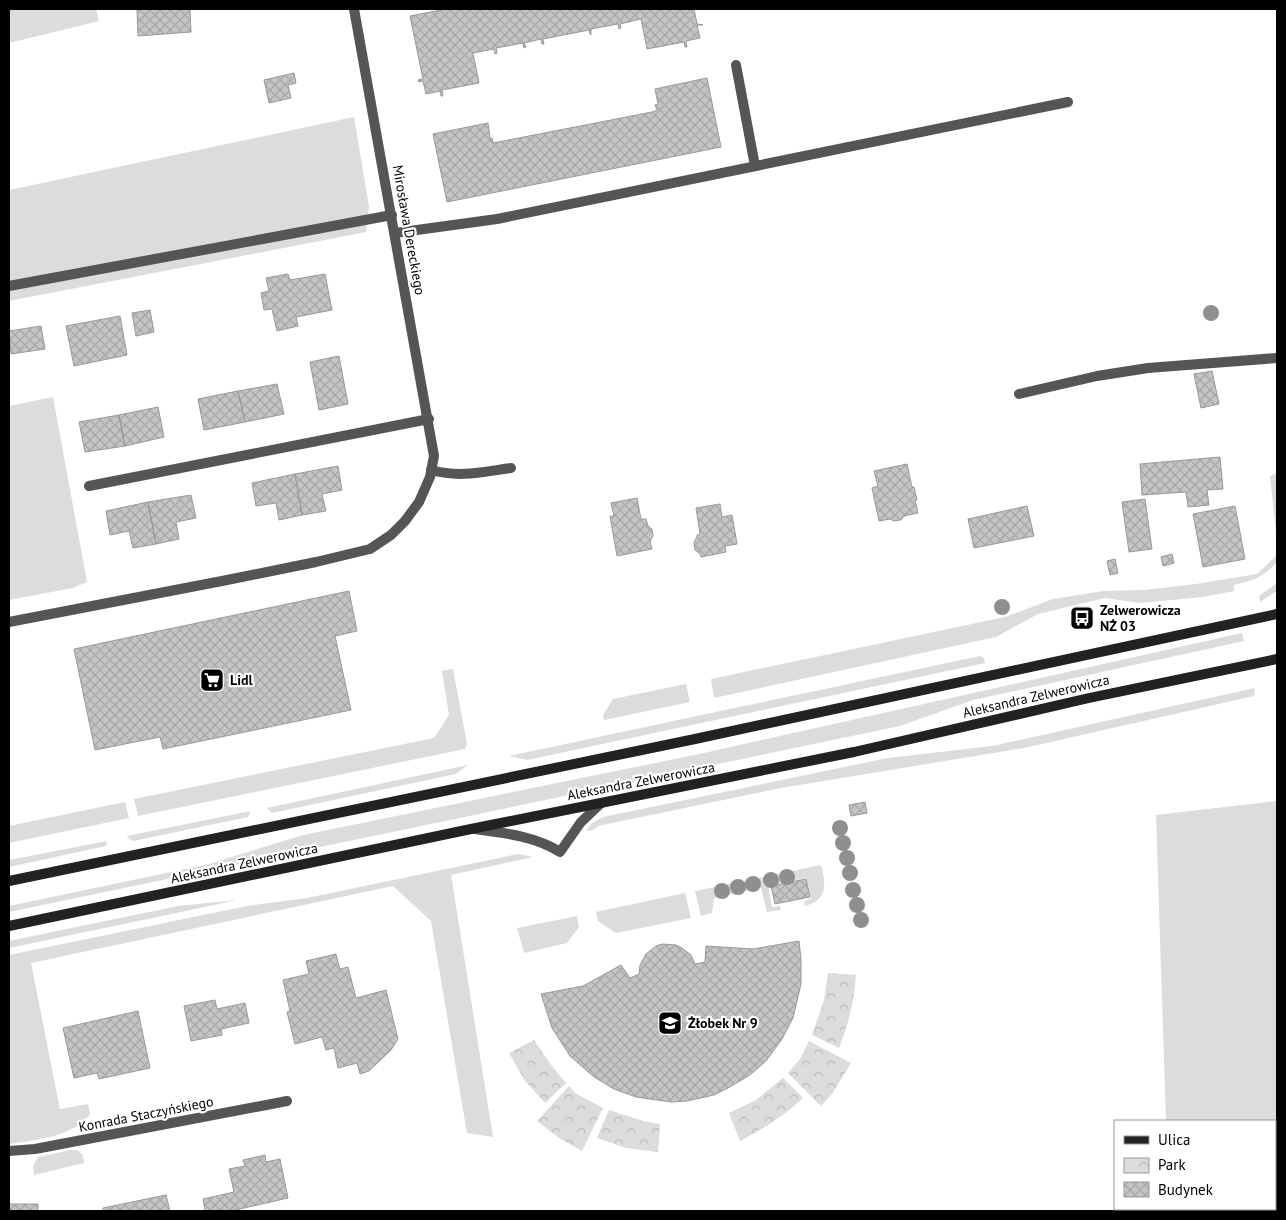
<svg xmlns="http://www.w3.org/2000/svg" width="1286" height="1220" viewBox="0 0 1286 1220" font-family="'PT Sans',sans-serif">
	<defs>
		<pattern id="park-crowns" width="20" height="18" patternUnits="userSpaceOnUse" patternTransform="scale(1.25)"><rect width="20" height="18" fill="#dcdcdc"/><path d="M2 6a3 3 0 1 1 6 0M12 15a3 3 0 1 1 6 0" fill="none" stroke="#bbb"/></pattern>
		<pattern id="building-cross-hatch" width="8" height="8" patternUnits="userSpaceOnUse" patternTransform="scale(1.25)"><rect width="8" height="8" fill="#c4c4c4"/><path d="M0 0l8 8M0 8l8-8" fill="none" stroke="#a7a7a7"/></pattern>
	</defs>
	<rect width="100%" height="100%" fill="#fff"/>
	<path fill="#dcdcdc" d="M9,9H96L99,21L9,43Z
		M354,117L369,206L366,232L9,301V190Z
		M53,397L87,582L73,588L9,600V406Z
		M1277,473V541L1270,476Z
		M1277,555V562C1263,578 1254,580 1234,585V591L1203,597L1140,603L1105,598L1038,614L996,637L714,698L711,679L1005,617L1053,599L1103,591L1144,590L1196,584L1257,574Z
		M1277,583V591L1260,602L1259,596Z
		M1242,633L1244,641L973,700L900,726L9,912V906L209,864L303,835L704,753Z
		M980,656L984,658L985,663L527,760L509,756Z
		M453,669L467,744L465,749L138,816L134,799L434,738L449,715L442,671Z
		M686,684L690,702L604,720L603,715L613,699Z
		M1255,688L1254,696L1024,748L781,788L598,826L593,830L586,831L592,823L603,817L888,758L992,746Z
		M468,765L456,774L272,813L267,808Z
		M1276,801L1277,813V1211H1169V1209H1275V1121H1166L1156,815Z
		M125,802L129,818L9,843V826Z
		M251,811L248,817L133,841L128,838L127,836Z
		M107,841L106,846L9,867V860Z
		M518,854L533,857L451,875L493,1137L467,1133L431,921L393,886L31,963L60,1109L88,1104L90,1114C73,1137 35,1140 9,1144V955L247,906L307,898Z
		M821,865C826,884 828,900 805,906L804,901L811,899L806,878L768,886L772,907L780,906L781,910L767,912L761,888L714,898L712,913L701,916L695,891Z
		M685,893L691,918L616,933L598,921L596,912Z
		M237,900L219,904L9,948V941L178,906Z
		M577,916L579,927L567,943L524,953L517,928Z
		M71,1150H77L83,1155L84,1163L34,1175L33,1166L38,1157Z"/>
	<path fill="url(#park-crowns)" d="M828,973L856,975C854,1002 849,1022 839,1048L812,1035L824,1000Z
		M534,1040L551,1065L566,1083L545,1103L525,1081L509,1053Z
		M809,1041L851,1063L832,1094L821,1106L788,1073L800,1059Z
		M783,1078L803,1098C784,1116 763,1129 740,1141L729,1113L756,1100Z
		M569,1086L575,1093L603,1108L582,1151L559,1138L537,1121Z
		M609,1110L643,1121L660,1124L658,1152L626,1148L597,1138Z"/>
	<path fill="url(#building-cross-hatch)" stroke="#999" d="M137,9H190L191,32L138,36Z
		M446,9H694L697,24L703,25H697L700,38L686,41L687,47H685L684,42L647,49L641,19L620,24L621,28L619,29L618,24L591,29V35L590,34L589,30L543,39L544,44H542L541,39L524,43L526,47L524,48L523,43L496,48L497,53L495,54L494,49L473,53L479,83L442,90L443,96H441L440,91L426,94L423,81L419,82L418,80L423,79L410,16Z
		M294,73L296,83L288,85L291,98L269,103L264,80Z
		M707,78L721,147L447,202L433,134L488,123L490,138H492L493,143L652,112L657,110L655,105L658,104L655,89Z
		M288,274L290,280L325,274L332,310L296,317L298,326L277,331L272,309L264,310L261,293L269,291L266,278Z
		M150,310L154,332L136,336L132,313Z
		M120,316L127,355L74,366L66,326Z
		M41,326L45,349L11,354L9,331Z
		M339,356L348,404L319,410L310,362Z
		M1212,371L1219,404L1201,408L1194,374Z
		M277,384L284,414L245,422L238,391Z
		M238,391L245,422L204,430L198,399Z
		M158,407L164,437L125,446L119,415Z
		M119,415L125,446L85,452L79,422Z
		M1220,457L1223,489L1207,490L1209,505L1188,507L1186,492L1142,495L1140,464Z
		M907,464L912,487H914L917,500H915L918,513L904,516L901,520L894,521L890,519L879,521L872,488L878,486L874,471Z
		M338,466L342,490L322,494L326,511L302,515L295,474Z
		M295,474L302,515L279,520L276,503L256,506L252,483Z
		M191,495L196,518L176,522L179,539L156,544L148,502Z
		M637,498L641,519H646L648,526L652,529L653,536L650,541L652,549L617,556L610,516H614L611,503Z
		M1145,499L1152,549L1129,552L1122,502Z
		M148,502L156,544L133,548L129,531L110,535L106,511Z
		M720,504L722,517L732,515L737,544L725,546L726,552L701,557L700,554L695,550L694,542L697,537V535L700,534L696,508Z
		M1027,506L1034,536L974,548L968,519Z
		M1235,506L1245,559L1203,567L1193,514Z
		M1172,554L1174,563L1163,566L1161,557Z
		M1115,559L1118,573L1110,575L1107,561Z
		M349,591L357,631L335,636L351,710L163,749L160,737L95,750L74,649Z
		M865,802L867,813L851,816L849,805Z
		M806,879L810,897L775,904L771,886Z
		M799,941L801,959V984L793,1018L782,1039L766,1061L750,1075L728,1088L714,1095L687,1101L671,1102L636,1097L614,1089L594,1077L570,1056L552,1028L541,994L583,986L621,965L630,978L639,974L640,965L646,954L656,946L662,944L676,945L682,948L691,955L695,964L705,962L706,946L753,949Z
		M336,954L340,969L348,967L356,998L386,990L398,1039L391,1050L369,1071L360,1074L357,1063L338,1068L334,1048L326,1050L322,1037L295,1044L287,1012L290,1011L283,980L309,974L306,961Z
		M215,1000L217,1009L245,1003L249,1023L221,1029L222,1035L191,1041L184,1006Z
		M138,1011L150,1068L99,1079L97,1073L74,1078L63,1028Z
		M265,1155L266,1162L280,1159L288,1198L231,1211H205L203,1199L234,1192L229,1169L245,1166L243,1160Z
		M166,1195L170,1211H103V1208Z
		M9,1204H38V1211H9Z"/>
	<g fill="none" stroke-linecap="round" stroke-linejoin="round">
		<path stroke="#555" stroke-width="10" d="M736,65L755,166
			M395,233L497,219L1068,102
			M9,286L392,215
			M1019,394L1097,376L1148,368L1277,358
			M431,470C460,478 482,472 511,468
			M89,486L429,419
			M475,829C504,833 535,836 560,852L581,822L601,803"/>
		<path stroke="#555" stroke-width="10" d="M9,622L222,581L316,562L370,549L391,535L405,521L419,502L430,477L434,456L354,9
			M9,1151L35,1149L287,1101"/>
		<path stroke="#222" stroke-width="10" d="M9,881L695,739L1277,614
			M9,926L471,829L854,752L1089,698L1277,659"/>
	</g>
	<g fill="#8f8f8f">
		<circle cx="1211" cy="313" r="8"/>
		<circle cx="1002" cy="607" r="8"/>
		<circle cx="840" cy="828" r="8"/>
		<circle cx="843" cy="843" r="8"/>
		<circle cx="847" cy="858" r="8"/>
		<circle cx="850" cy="873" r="8"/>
		<circle cx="787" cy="877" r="8"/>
		<circle cx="771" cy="880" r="8"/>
		<circle cx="753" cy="884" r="8"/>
		<circle cx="738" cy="887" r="8"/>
		<circle cx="853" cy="890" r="8"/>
		<circle cx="722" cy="891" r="8"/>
		<circle cx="857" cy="905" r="8"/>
		<circle cx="861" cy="920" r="8"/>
	</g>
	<defs>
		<g id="bus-square" transform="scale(1.25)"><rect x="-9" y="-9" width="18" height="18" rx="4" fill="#000" stroke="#fff"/><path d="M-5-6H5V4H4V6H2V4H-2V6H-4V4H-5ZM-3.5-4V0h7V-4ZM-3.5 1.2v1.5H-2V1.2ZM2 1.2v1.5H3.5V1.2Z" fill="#fff"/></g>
		<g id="supermarket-square" transform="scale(1.25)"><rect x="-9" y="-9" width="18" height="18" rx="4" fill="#000" stroke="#fff"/><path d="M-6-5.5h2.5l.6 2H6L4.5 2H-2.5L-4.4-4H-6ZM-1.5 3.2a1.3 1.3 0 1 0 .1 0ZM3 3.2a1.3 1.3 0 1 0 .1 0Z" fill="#fff"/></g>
		<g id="school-square" transform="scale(1.25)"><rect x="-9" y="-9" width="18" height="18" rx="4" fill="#000" stroke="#fff"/><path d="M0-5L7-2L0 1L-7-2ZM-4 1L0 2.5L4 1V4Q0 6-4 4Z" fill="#fff"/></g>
	</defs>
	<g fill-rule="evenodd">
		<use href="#bus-square" x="1082" y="618"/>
		<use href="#supermarket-square" x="212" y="680"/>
		<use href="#school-square" x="670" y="1023"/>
	</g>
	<g text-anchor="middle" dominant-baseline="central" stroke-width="4.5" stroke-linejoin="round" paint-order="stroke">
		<g font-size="14" fill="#000" stroke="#fff">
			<text transform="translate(409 230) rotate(80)">Mirosława Dereckiego</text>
			<text transform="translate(1036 696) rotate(-13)">Aleksandra Zelwerowicza</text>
			<text transform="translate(641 781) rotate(-11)">Aleksandra Zelwerowicza</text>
			<text transform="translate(244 863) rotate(-12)">Aleksandra Zelwerowicza</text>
			<text transform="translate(146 1114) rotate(-11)">Konrada Staczyńskiego</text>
		</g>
		<g font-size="14" font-weight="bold" fill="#000" stroke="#fff" text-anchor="start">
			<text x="1100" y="610">Zelwerowicza<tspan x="1100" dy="16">NŻ 03</tspan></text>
			<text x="230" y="680">Lidl</text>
			<text x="688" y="1023">Żłobek Nr 9</text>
		</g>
	</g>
	<rect width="1286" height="1220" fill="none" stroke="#000000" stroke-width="20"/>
	<rect x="1114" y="1120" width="162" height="90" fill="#ffffff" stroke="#999999"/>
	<rect x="1124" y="1136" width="25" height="8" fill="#222222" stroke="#999999"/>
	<text x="1158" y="1145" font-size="15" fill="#000000">Ulica</text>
	<rect x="1124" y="1158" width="25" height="15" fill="url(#park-crowns)" stroke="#999999"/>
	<text x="1158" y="1170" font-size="15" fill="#000000">Park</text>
	<rect x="1124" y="1182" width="25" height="15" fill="url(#building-cross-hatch)" stroke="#999999"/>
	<text x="1158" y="1195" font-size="15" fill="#000000">Budynek</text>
</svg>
